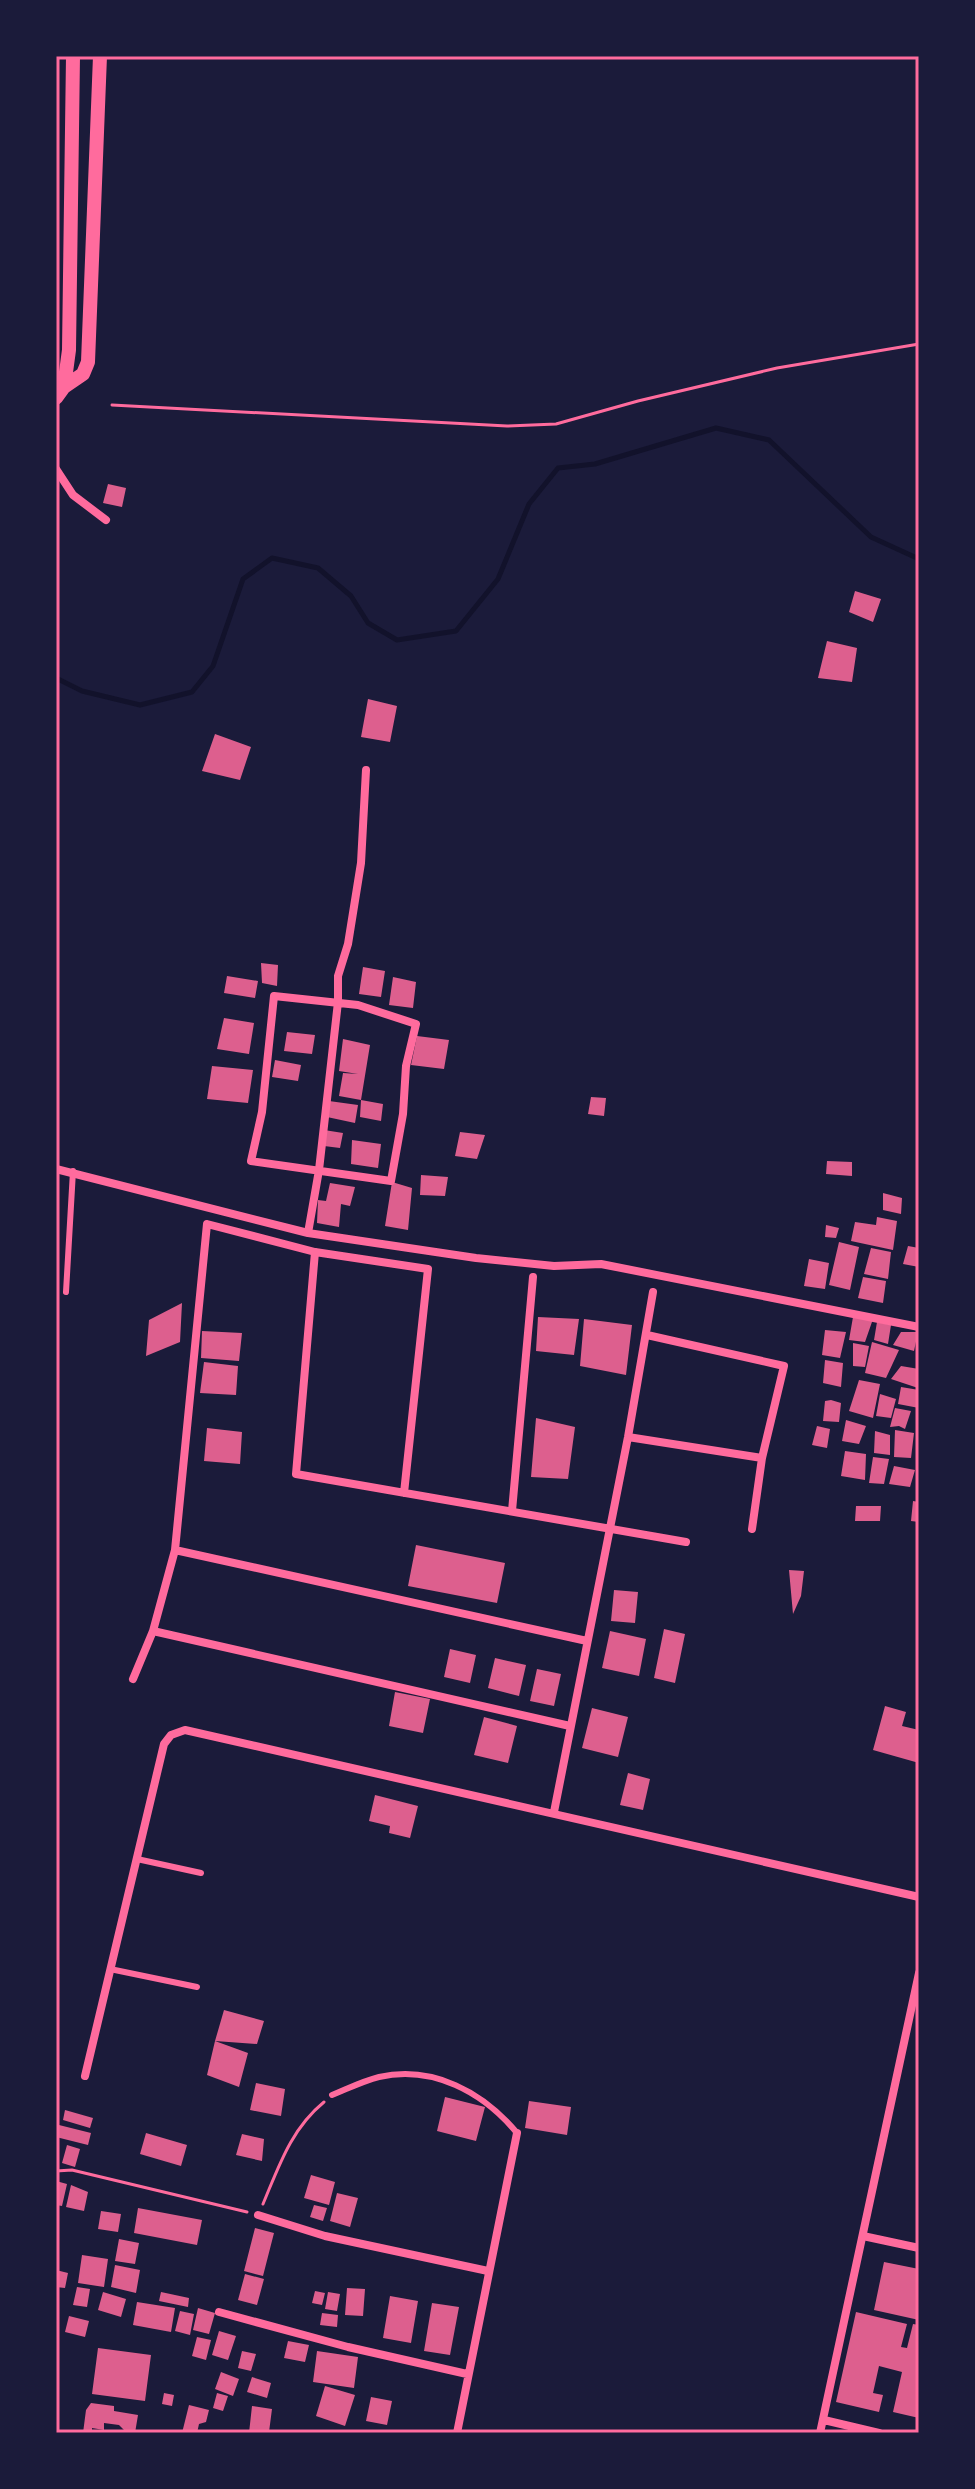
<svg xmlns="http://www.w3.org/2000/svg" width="975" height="2489" viewBox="0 0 975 2489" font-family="'Work Sans',sans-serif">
	<rect width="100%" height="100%" fill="#1b1b3a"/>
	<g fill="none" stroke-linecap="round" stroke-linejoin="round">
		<path stroke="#12122b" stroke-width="5" d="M56,678L82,691L140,705L192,692L213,666L243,579L272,558L318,568L351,596L368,623L397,640L456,631L498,579L529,504L558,468L595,464L716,428L769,440L871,537L919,559"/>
	</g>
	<path fill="#dd5f8e" d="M108,484L126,488L122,507L103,503Z
		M855,591L881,599L873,622L849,612Z
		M827,641L857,648L852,682L818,678Z
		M368,699L397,706L390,742L361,737Z
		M215,734L251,747L240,780L202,771Z
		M261,963L278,965L277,986L262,983Z
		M363,967L385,971L381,997L359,994Z
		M227,976L258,981L255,998L224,993Z
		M393,977L416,982L413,1008L389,1005Z
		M224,1018L254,1023L249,1054L217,1049Z
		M287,1032L315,1035L312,1054L284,1051Z
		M417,1036L449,1040L444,1069L411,1065Z
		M343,1039L370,1045L361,1100L339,1096L343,1073L358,1074L339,1071Z
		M275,1060L301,1065L298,1081L272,1077Z
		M212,1066L253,1070L248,1103L207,1099Z
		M591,1097L606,1098L604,1116L588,1114Z
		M361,1100L383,1104L381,1121L360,1117Z
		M329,1101L358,1105L355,1123L327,1117Z
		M324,1130L343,1133L340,1148L324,1146Z
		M460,1132L485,1135L477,1159L455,1156Z
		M352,1140L381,1144L378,1168L351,1164Z
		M827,1161L852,1162V1176L826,1174Z
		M421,1175L448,1177L445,1196L420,1195Z
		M392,1182L412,1188L408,1230L385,1226Z
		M330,1183L355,1187L350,1206L341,1204L339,1227L317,1223L318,1200L326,1201Z
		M883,1193L902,1198L901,1214L883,1210Z
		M877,1217L897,1221L893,1250L851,1241L855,1222L876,1225Z
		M826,1225L839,1228L836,1238L825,1237Z
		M839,1242L859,1247L850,1290L829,1285Z
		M908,1246L919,1248V1267L903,1264Z
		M871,1248L891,1252L888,1279L864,1274Z
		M809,1259L829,1263L825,1289L804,1286Z
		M863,1277L886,1281L883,1303L858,1298Z
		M182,1303L180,1342L146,1356L149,1320Z
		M538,1317L579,1319L574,1355L536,1351Z
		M853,1317L873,1319L865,1342L849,1340Z
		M584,1319L632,1325L626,1375L580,1366Z
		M877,1322L891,1325L888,1344L874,1340Z
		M825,1330L846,1332L840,1358L822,1355Z
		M202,1331L242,1333L239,1361L201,1358Z
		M901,1332H918L914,1351L893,1345Z
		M872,1342L899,1350L886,1378L865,1373Z
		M853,1343L869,1346L865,1367L853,1366Z
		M825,1360L843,1363L841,1387L823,1383Z
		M204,1362L238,1366L236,1395L200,1393Z
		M901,1366L919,1369L918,1388L891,1379Z
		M859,1380L880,1384L873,1418L849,1411Z
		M901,1387L919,1390V1408L898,1404Z
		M880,1394L896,1399L891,1418L876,1416Z
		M831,1400L841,1403L839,1422L823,1421L825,1401Z
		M895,1408L911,1411L905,1429L899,1426L890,1427Z
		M536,1418L575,1427L568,1479L531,1477Z
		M846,1420L866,1426L859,1444L842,1441Z
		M817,1426L830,1429L827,1448L812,1445Z
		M207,1428L242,1432L240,1464L204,1461Z
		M895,1430L914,1433L911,1458L894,1457Z
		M875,1431L890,1435V1455L874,1453Z
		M845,1451L866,1454L865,1480L841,1476Z
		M873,1457L889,1459L884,1484L869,1483Z
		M894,1466L915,1470L910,1487L889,1484Z
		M913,1501L919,1502V1522L911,1521Z
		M856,1506H881L880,1521H855Z
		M416,1545L505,1563L497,1603L408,1586Z
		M789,1570L804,1571L801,1596L793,1614Z
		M614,1590L638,1592L635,1623L611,1621Z
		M664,1629L685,1634L675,1683L654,1678Z
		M610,1631L646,1639L639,1676L602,1668Z
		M450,1649L476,1655L470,1683L444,1677Z
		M495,1658L526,1665L519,1696L488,1688Z
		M537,1669L561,1674L554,1706L530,1701Z
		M395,1692L430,1699L423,1733L389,1726Z
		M885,1706L906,1712L902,1726L919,1730V1763L873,1750Z
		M592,1708L628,1717L618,1757L582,1748Z
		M484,1717L517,1726L508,1763L474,1755Z
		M628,1773L650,1779L643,1810L620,1805Z
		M375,1795L418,1806L410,1838L389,1833L390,1826L369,1821Z
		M224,2010L264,2021L257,2044L215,2041L248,2053L239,2087L207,2075L215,2041Z
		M256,2083L285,2089L281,2116L250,2110Z
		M445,2097L485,2107L476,2141L437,2131Z
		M529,2101L571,2107L567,2135L525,2128Z
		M65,2110L93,2118L90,2128L63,2120Z
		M59,2125L91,2133L88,2145L56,2137Z
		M146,2133L187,2145L181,2166L140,2154Z
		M242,2134L264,2139L262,2161L236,2155Z
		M67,2145L80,2149L75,2167L62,2163Z
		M311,2175L335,2182L329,2205L304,2198Z
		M56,2181L67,2184L62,2206L56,2205Z
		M71,2185L88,2192L84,2211L66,2207Z
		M337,2193L358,2198L350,2227L330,2221Z
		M314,2205L327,2208L323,2221L310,2217Z
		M138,2208L202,2220L197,2245L134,2233Z
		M101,2211L121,2214L118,2232L98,2229Z
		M255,2228L274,2233L263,2276L244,2271Z
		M119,2239L139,2243L135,2264L115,2261Z
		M82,2255L108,2259L104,2287L78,2283Z
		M884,2262L919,2269V2320L874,2310Z
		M115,2265L140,2270L136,2293L111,2287Z
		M56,2270L68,2273L65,2288L56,2287Z
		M245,2274L264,2279L257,2305L238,2300Z
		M77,2287L90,2289L87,2307L73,2305Z
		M347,2288L365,2289L363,2316L345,2315Z
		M315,2291L325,2293L322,2305L312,2303Z
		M103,2292L126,2299L121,2317L98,2310Z
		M161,2292L189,2298L188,2307L159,2301Z
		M328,2292L340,2294L337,2311L325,2309Z
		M390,2296L418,2301L411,2343L383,2338Z
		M137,2302L175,2308L171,2332L133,2325Z
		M432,2303L459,2307L450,2355L424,2351Z
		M198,2308L215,2313L209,2334L193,2330Z
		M180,2311L194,2314L190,2335L175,2331Z
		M856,2312L907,2324L901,2347L907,2348L913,2324L919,2325V2418L893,2412L902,2372L879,2366L873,2393L883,2395L879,2412L836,2402Z
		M322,2313L338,2315L337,2327L320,2325Z
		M69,2316L89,2321L85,2337L65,2332Z
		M219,2331L236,2336L228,2360L212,2355Z
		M197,2337L211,2340L206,2360L192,2356Z
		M288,2341L309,2345L305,2362L284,2358Z
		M98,2348L151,2355L145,2401L92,2394Z
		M242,2351L256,2354L251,2371L238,2368Z
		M317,2351L358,2357L354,2388L313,2382Z
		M221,2372L239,2379L233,2396L215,2389Z
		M252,2377L271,2383L267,2398L247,2392Z
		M325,2386L355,2395L345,2426L316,2416Z
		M164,2393L174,2395L172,2406L162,2404Z
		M217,2393L228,2396L223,2411L213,2408Z
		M371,2397L392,2401L387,2425L366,2421Z
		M91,2403L114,2406V2411L138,2415L135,2433H127L119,2425L104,2423V2430L92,2428V2433H83L86,2410Z
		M189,2405L209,2410L206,2422L199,2424L197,2433H182Z
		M252,2406L272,2409L269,2432L249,2433Z"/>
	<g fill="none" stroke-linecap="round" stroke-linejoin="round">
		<path stroke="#ff6b9d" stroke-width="3" d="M112,405L507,426L556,424L638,401L777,368L919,344
			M56,2171L72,2170L247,2212
			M263,2204C279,2166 291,2129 324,2102"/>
		<path stroke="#ff6b9d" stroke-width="6" d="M66,1292L73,1171
			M137,1859L201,1873
			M110,1969L197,1987
			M332,2095C347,2089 363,2081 379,2077C433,2065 483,2092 517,2133"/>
		<path stroke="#ff6b9d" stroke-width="8" d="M56,469L73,495L106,520
			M274,996L358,1005L416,1024L406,1066L403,1114L391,1181L251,1161L262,1112Z
			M56,1169L308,1233L476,1258L554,1266L601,1264L919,1327
			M308,1233L319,1170L338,1002V976L348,944L361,863L366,770
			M315,1252L296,1474L686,1542
			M647,1335L784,1366L762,1458L752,1529
			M628,1437L762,1458
			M512,1511L533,1277
			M175,1550L587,1641
			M153,1631L570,1726
			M133,1679L153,1631L175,1550L207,1224L315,1252L428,1269L404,1493
			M554,1812L628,1437L653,1292
			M85,2076L164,1744L171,1735L185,1730L919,1897
			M258,2215L325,2236L488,2271
			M863,2236L919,2248
			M219,2312L348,2347L467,2374
			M824,2420L879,2433
			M457,2433L517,2133
			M820,2433L919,1973"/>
		<path stroke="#ff6b9d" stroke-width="14" d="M64,387L83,374L88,362L100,56
			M56,398L64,387L69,350L73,56"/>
	</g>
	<rect width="975" height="2489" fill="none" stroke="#1b1b3a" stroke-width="116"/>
	<rect x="58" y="58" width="859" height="2373" fill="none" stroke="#ff6b9d" stroke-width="3"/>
</svg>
